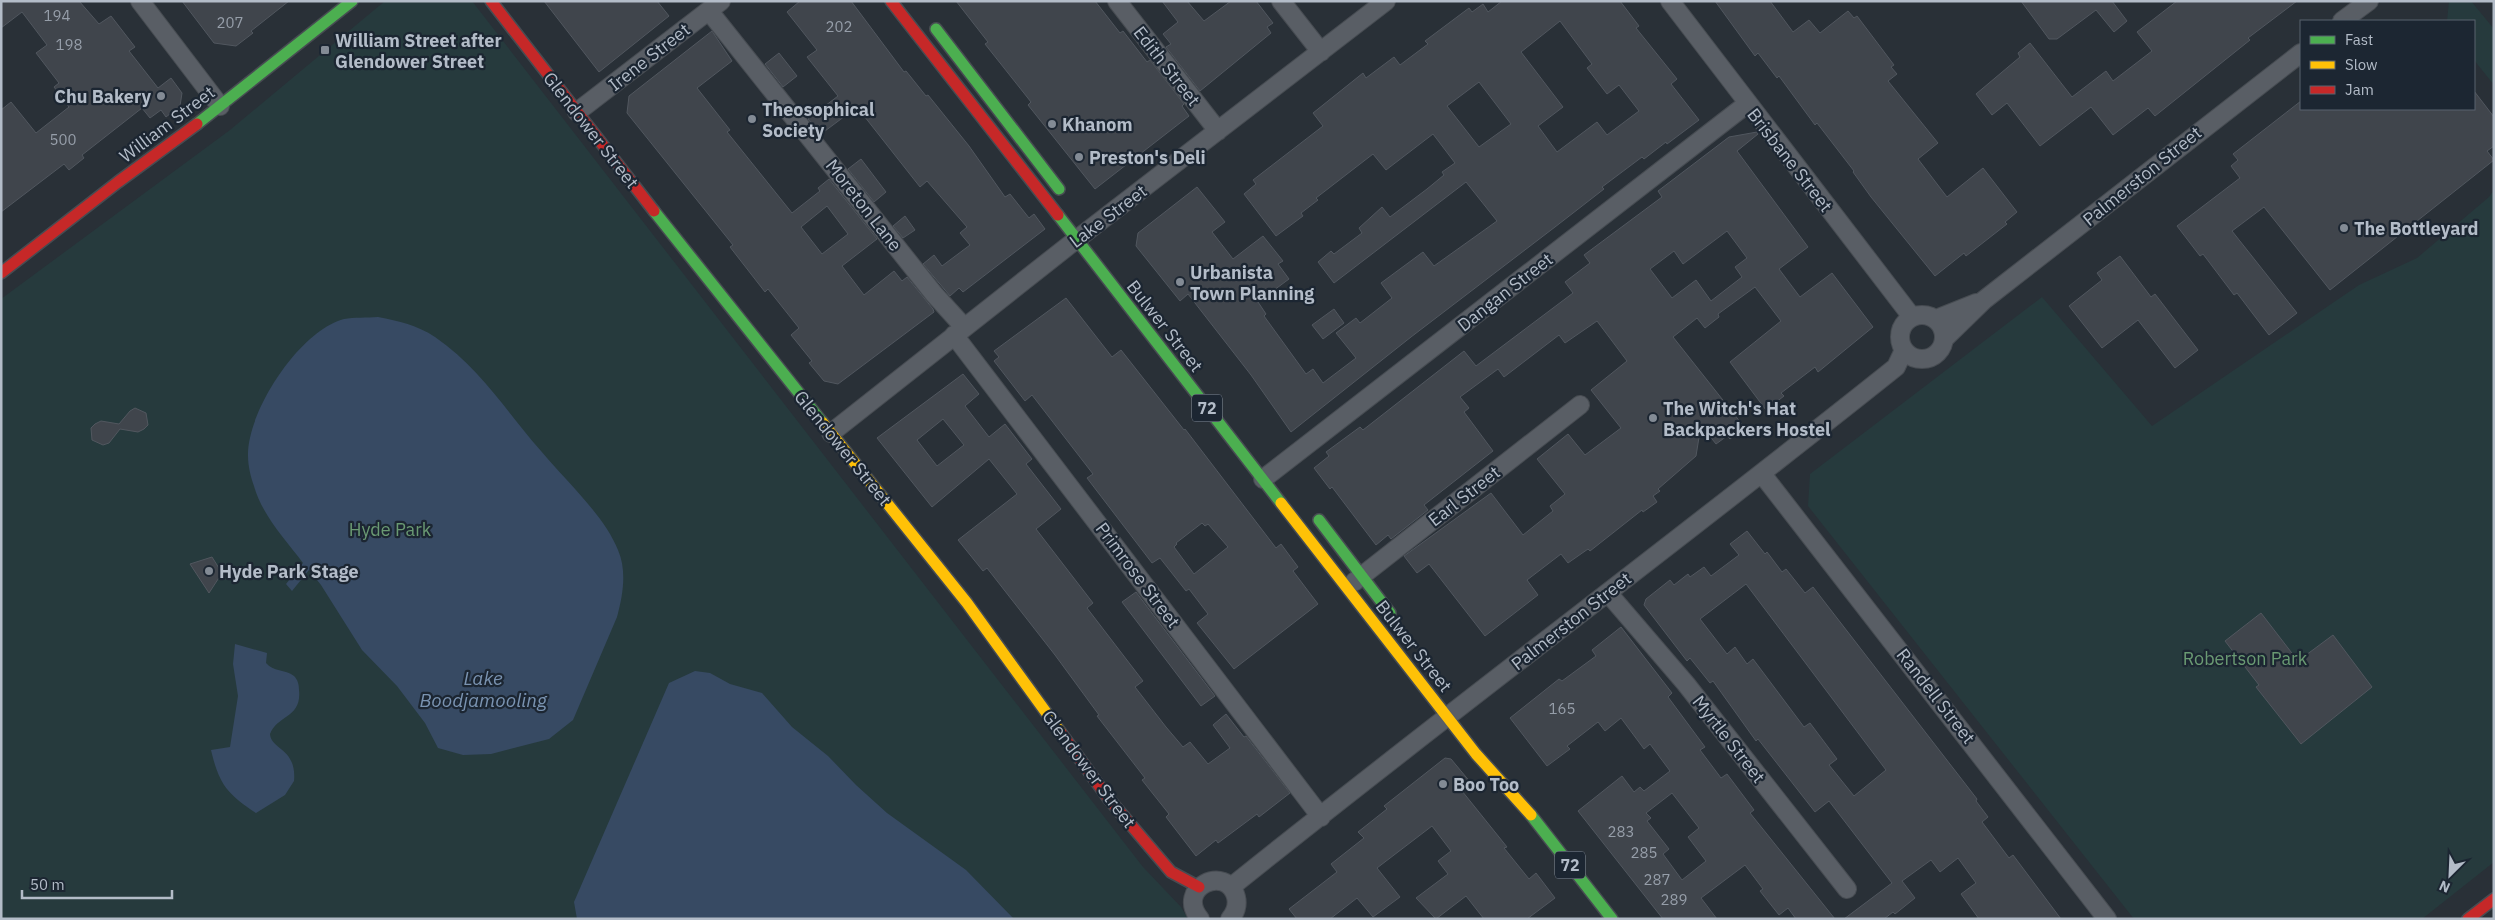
<svg xmlns="http://www.w3.org/2000/svg" width="2495" height="920" viewBox="0 0 2495 920" font-family="'IBM Plex Sans',sans-serif">
	<rect width="100%" height="100%" fill="#293037"/>
	<path fill="#263a3d" d="M385,1H472L1143,867L1181,907L1188,919H1V299L230,130Z
		M2449,1H2471L2494,29V85L2474,60V21H2447Z
		M2494,190V862L2422,919H2134L1808,506L1810,474L2042,297L2152,426L2359,285L2417,258L2489,197Z"/>
	<path fill="#374a63" d="M378,317C399,321 417,325 435,337C481,369 505,410 541,451C565,480 604,515 618,550C627,571 623,595 617,617L573,720L549,739L491,754L463,755L438,748L425,723L397,686L362,650L321,585L309,570L292,591L286,584L303,563C285,539 262,515 254,486C251,478 248,466 248,456C247,412 299,331 344,319C354,317 367,318 378,317Z
		M235,644L267,653L266,663C273,672 285,669 294,676C298,680 299,685 299,690C302,718 277,715 270,734C271,750 297,748 294,781L285,795L256,813C227,794 219,784 211,750L230,747L238,696L233,664Z
		M695,671L710,673L730,684L762,693L792,727L828,756L856,785L887,813L966,870L1014,919H577L574,902L669,683Z"/>
	<path fill="#40454c" stroke="#51575f" fill-rule="evenodd" d="M1,1H79L99,24L111,16L135,47L129,51L158,88L171,78L182,93L180,106L166,117L161,110L150,118L142,108L82,155L84,158L69,170L64,164L1,212V110L11,102L36,133L69,107L54,87L59,83L36,53L47,45L22,12L1,28Z
		M182,1H289L251,31L253,33L236,46L214,43Z
		M544,1H657L669,16L599,72Z
		M800,1H851L904,72L906,71L926,96L928,95L969,146L1005,197L1010,194L1029,218L1034,214L1045,229L963,292L959,288L950,296L923,264L934,255L942,266L970,245L960,233L967,227L927,181L920,187L857,107L821,134L808,119L838,96L807,57L817,50L787,12Z
		M956,1H1095L1120,33L1123,31L1147,62L1150,60L1184,104L1182,106L1189,116L1095,189L1028,105L1031,102L985,44L988,42Z
		M1162,1H1187L1204,21L1231,1H1256L1273,23L1267,27L1271,33L1200,91L1166,47L1171,44L1163,34L1178,22Z
		M1502,1H1620L1639,26L1636,28L1677,79L1671,84L1699,120L1667,144L1666,142L1644,159L1642,157L1602,187L1604,189L1555,227L1411,337L1291,432L1251,375L1188,294L1180,301L1136,246L1138,233L1197,187L1225,222L1212,232L1233,259L1263,236L1283,261L1278,264L1289,279L1258,302L1266,314L1264,316L1306,374L1313,369L1323,383L1356,358L1336,333L1356,318L1360,323L1392,298L1381,283L1423,252L1434,266L1497,221L1466,182L1334,283L1318,262L1331,251L1334,254L1362,233L1359,228L1382,207L1390,217L1427,189L1444,175L1442,172L1455,163L1433,134L1386,170L1373,154L1316,198L1318,200L1301,213L1303,216L1276,236L1244,194L1256,184L1253,180L1323,126L1313,113L1363,73L1366,78L1394,57L1400,65L1428,44L1425,41L1469,8L1472,12L1483,4L1488,12ZM1560,21L1592,64L1587,68L1607,94L1619,85L1639,111L1607,135L1597,122L1557,152L1538,126L1563,107L1521,52ZM1479,82L1511,124L1479,147L1447,106Z
		M1715,1H1770L1793,32L1809,20L1820,33L1848,11L1854,18L1857,16L1894,65L1891,67L1897,74L1888,81L1938,143L1918,159L1947,197L1983,168L2017,212L2005,222L2007,224L1966,256L1964,253L1935,276L1871,197L1853,172L1854,171L1817,123L1815,125L1779,76L1777,78L1758,53L1755,56Z
		M2021,1H2112L2127,21L2114,32L2096,10L2057,39H2049Z
		M2177,1H2297L2248,38L2250,40L2155,116L2148,108L2113,135L2091,107L2040,146L2007,103L1992,115L1976,94L2020,57L2018,53L2030,43L2072,97L2106,71L2113,81L2152,51L2137,32Z
		M712,31L732,61L697,88L730,130L727,132L792,213L820,191L818,188L829,179L877,239L842,266L864,295L894,271L902,281L907,277L933,309L934,312L838,384L824,381L809,363L812,361L791,335L799,328L768,289L765,292L730,247L733,245L627,113L629,96ZM827,206L848,234L822,254L801,227Z
		M779,53L797,76L783,87L765,64Z
		M2474,91L2494,117V146L2487,151L2494,160L2330,290L2264,207L2232,231L2297,313L2269,335L2237,293L2234,295L2203,254L2200,256L2177,226L2240,178L2231,166L2238,160L2233,154L2301,101V109H2474Z
		M1757,132L1758,134L1737,151L1808,247L1779,269L1800,297L1832,273L1873,327L1818,372L1815,367L1781,393L1784,396L1766,410L1730,362L1781,321L1755,287L1718,314L1719,317L1705,328L1697,318L1673,337L1745,428L1730,439L1727,436L1716,444L1701,425L1696,456L1658,489L1660,491L1653,496L1657,502L1643,512L1642,510L1590,551L1588,549L1568,563L1561,554L1527,580L1538,595L1485,636L1429,564L1417,573L1404,556L1491,493L1523,535L1553,511L1550,506L1565,494L1537,459L1568,434L1585,455L1621,428L1591,390L1627,361L1597,321L1565,343L1559,335L1504,377L1498,369L1460,397L1469,408L1464,412L1493,451L1424,505L1428,510L1391,539L1388,535L1376,545L1332,487L1330,489L1314,468L1329,456L1326,452L1360,427L1363,430L1464,351L1476,366L1573,293L1565,282L1590,263L1584,255L1662,197L1658,191L1729,137ZM1727,231L1747,258L1735,267L1742,277L1711,301L1696,280L1672,298L1650,269L1674,251L1683,264Z
		M861,159L886,192L874,202L848,169Z
		M905,216L915,230L903,238L893,226Z
		M2120,256L2151,297L2155,294L2198,350L2175,368L2138,320L2102,348L2069,306L2102,280L2097,273Z
		M1066,298L1112,357L1121,350L1184,430L1185,429L1276,548L1281,544L1298,567L1293,571L1318,604L1234,669L1197,623L1208,614L1189,589L1186,591L1160,558L1152,563L1087,478L1093,474L1032,395L1025,401L994,361L999,357L994,351ZM1202,523L1205,526L1208,524L1228,547L1194,574L1174,547L1177,544L1176,543Z
		M1334,309L1344,323L1323,339L1312,325Z
		M963,374L979,394L965,406L989,437L1005,424L1032,459L1026,464L1061,509L1036,529L1093,603L1087,608L1143,681L1135,687L1166,727L1183,747L1190,742L1208,764L1230,748L1213,725L1226,714L1244,737L1246,736L1290,793L1259,817L1257,814L1218,843L1216,840L1196,856L1166,817L1169,814L1142,780L1145,778L1097,716L1099,715L1055,655L987,568L983,571L958,540L1017,494L989,459L932,507L877,438ZM943,419L964,445L937,466L917,440Z
		M135,408L146,413L148,425L144,429L138,432L120,429L109,443L103,445L92,440L91,428L95,424L101,421L119,424L130,411Z
		M1747,531L1765,554L1767,552L1782,572L1786,569L1805,593L1813,587L1977,799L1976,801L1988,817L1982,822L2009,858L2013,855L2061,919H1979L1961,894L1976,883L1958,858L1940,872L1931,860L1902,881L1915,898L1895,914L1893,912L1884,919H1844L1892,883L1829,801L1815,812L1758,739L1756,741L1713,681L1710,683L1690,658L1687,661L1644,605L1646,599L1670,580L1674,585L1688,574L1690,577L1704,567L1711,576L1739,555L1730,544ZM1746,584L1886,770L1854,796L1829,765L1837,759L1810,723L1804,727L1753,659L1747,664L1735,647L1727,654L1700,619Z
		M212,557L222,573L209,593L190,564Z
		M1136,592L1215,696L1201,706L1122,602Z
		M2261,613L2298,661L2333,635L2372,687L2301,744L2256,687L2259,685L2225,641Z
		M1621,627L1672,693L1668,697L1705,747L1700,750L1721,778L1727,774L1754,810L1750,813L1835,919H1796L1788,908L1779,915L1760,891L1763,889L1745,865L1701,898L1717,919H1663L1578,811L1622,776L1634,792L1640,787L1644,791L1670,771L1650,744L1644,749L1621,718L1605,731L1598,722L1567,746L1570,749L1547,766L1510,718L1559,679L1562,681L1596,656L1592,650ZM1672,793L1699,828L1688,837L1706,861L1682,880L1663,854L1669,849L1647,821L1651,818L1646,813Z
		M1445,758L1451,759L1471,783L1462,791L1507,847L1504,848L1529,879L1536,873L1555,898L1527,919H1484L1466,896L1436,919L1416,898L1448,874L1438,861L1451,851L1432,826L1377,868L1400,897L1373,917L1357,898L1330,919H1297L1289,909L1337,872L1331,864L1364,838L1358,832L1387,809L1384,806Z"/>
	<g fill="none" stroke-linecap="round" stroke-linejoin="round">
		<g stroke="#474c52" stroke-width="20">
			<path id="street" d="M140,1L220,106
				M1117,1L1218,131
				M1281,1L1321,52
				M1670,1L1912,317
				M709,11L934,294L964,327
				M2342,21L2369,1
				M577,112L721,1
				M1900 337a22 22 0 1 1 44 0a22 22 0 1 1-44 0Z
				M1936,319L1976,303
				M954,335L1321,817
				M1945,338L1984,300L2301,53
				M831,433L1068,246L1386,1
				M1762,474L2107,919
				M1263,479L1747,104
				M1354,582L1580,405
				M1608,593L1686,684L1847,889
				M1231,887C1450,711 1676,543 1896,367L1904,350
				M1200,919C1174,888 1227,863 1236,897C1238,905 1235,913 1230,919"/>
		</g>
		<g stroke="#474c52" stroke-width="14">
			<path id="fast" d="M936,29L1059,189
				M197,124L352,1
				M654,211L822,422
				M1058,215L1281,503
				M1319,520L1390,613
				M1531,815L1612,919"/>
		</g>
		<g stroke="#474c52" stroke-width="14">
			<path id="slow" d="M822,422L967,603L1061,733
				M1281,503L1476,754L1531,815"/>
		</g>
		<g stroke="#474c52" stroke-width="14">
			<path id="jam" d="M491,1L654,211
				M891,1L1058,215
				M1,273L118,182L197,124
				M1061,733L1108,798L1171,872L1199,887
				M2468,919L2494,899"/>
		</g>
		<use href="#street" stroke="#595e65" stroke-width="18"/>
		<use href="#fast" stroke="#4caf50" stroke-width="11"/>
		<use href="#slow" stroke="#ffc107" stroke-width="11"/>
		<use href="#jam" stroke="#c62828" stroke-width="11"/>
	</g>
	<g fill="#838b95" stroke="#1c2632" stroke-width="2">
		<rect x="320" y="45" width="10" height="10" rx="2.5"/>
		<circle cx="161" cy="96" r="5"/>
		<circle cx="752" cy="119" r="5"/>
		<circle cx="1052" cy="124" r="5"/>
		<circle cx="1079" cy="157" r="5"/>
		<circle cx="2344" cy="228" r="5"/>
		<circle cx="1180" cy="282" r="5"/>
		<circle cx="1653" cy="418" r="5"/>
		<circle cx="209" cy="571" r="5"/>
		<circle cx="1443" cy="784" r="5"/>
	</g>
	<g text-anchor="middle" dominant-baseline="central" stroke-width="4.5" stroke-linejoin="round" paint-order="stroke">
		<g font-size="15" fill="#969ea9">
			<text x="57" y="15">194</text>
			<text x="230" y="22">207</text>
			<text x="839" y="26">202</text>
			<text x="69" y="44">198</text>
			<text x="63" y="139">500</text>
			<text x="1562" y="708">165</text>
			<text x="1621" y="831">283</text>
			<text x="1644" y="852">285</text>
			<text x="1657" y="879">287</text>
			<text x="1674" y="899">289</text>
		</g>
		<g fill="#1c2632" stroke="#868f9b" stroke-width="1">
			<rect x="1192" y="394.5" width="30" height="27" rx="4"/>
			<rect x="1555" y="851.5" width="30" height="27" rx="4"/>
		</g>
		<g font-size="16" font-weight="bold" fill="#b3bcc8">
			<text x="1207" y="408">72</text>
			<text x="1570" y="865">72</text>
		</g>
		<g font-size="18" font-weight="bold" fill="#b3bcc8" stroke="#1c2632" text-anchor="start">
			<text x="335" y="40">William Street after<tspan x="335" dy="21">Glendower Street</tspan></text>
			<text x="151" y="96" text-anchor="end">Chu Bakery</text>
			<text x="762" y="109">Theosophical<tspan x="762" dy="21">Society</tspan></text>
			<text x="1062" y="124">Khanom</text>
			<text x="1089" y="157">Preston's Deli</text>
			<text x="2354" y="228">The Bottleyard</text>
			<text x="1190" y="272">Urbanista<tspan x="1190" dy="21">Town Planning</tspan></text>
			<text x="1663" y="408">The Witch's Hat<tspan x="1663" dy="21">Backpackers Hostel</tspan></text>
			<text x="219" y="571">Hyde Park Stage</text>
			<text x="1453" y="784">Boo Too</text>
		</g>
		<g font-size="18" fill="#b3bcc8" stroke="#1c2632">
			<text transform="translate(649 57) rotate(-38)">Irene Street</text>
			<text transform="translate(1167 66) rotate(52)">Edith Street</text>
			<text transform="translate(167 124) rotate(-37)">William Street</text>
			<text transform="translate(591 130) rotate(52)">Glendower Street</text>
			<text transform="translate(1790 160) rotate(52)">Brisbane Street</text>
			<text transform="translate(2142 176) rotate(-39)">Palmerston Street</text>
			<text transform="translate(864 205) rotate(52)">Moreton Lane</text>
			<text transform="translate(1108 216) rotate(-37)">Lake Street</text>
			<text transform="translate(1505 292) rotate(-38)">Dangan Street</text>
			<text transform="translate(1165 326) rotate(52)">Bulwer Street</text>
			<text transform="translate(843 448) rotate(51)">Glendower Street</text>
			<text transform="translate(1464 496) rotate(-38)">Earl Street</text>
			<text transform="translate(1138 575) rotate(53)">Primrose Street</text>
			<text transform="translate(1571 621) rotate(-38)">Palmerston Street</text>
			<text transform="translate(1414 646) rotate(52)">Bulwer Street</text>
			<text transform="translate(1936 696) rotate(52)">Randell Street</text>
			<text transform="translate(1729 739) rotate(52)">Myrtle Street</text>
			<text transform="translate(1089 769) rotate(53)">Glendower Street</text>
		</g>
		<g font-size="18" fill="#6a9a73" stroke="#1c2632">
			<text x="390" y="529">Hyde Park</text>
			<text x="2245" y="658">Robertson Park</text>
		</g>
		<g font-size="19" font-style="italic" fill="#7a93b1" stroke="#1c2632">
			<text x="483" y="678">Lake<tspan x="483" dy="22">Boodjamooling</tspan></text>
		</g>
	</g>
	<rect width="2495" height="920" fill="none" stroke="#b3bcc8" stroke-width="5"/>
	<rect x="2300" y="20" width="175" height="90" fill="#1c2632" stroke="#58626e"/>
	<rect x="2310" y="36" width="25" height="8" fill="#4caf50" stroke="#58626e"/>
	<text x="2345" y="45" font-size="15" fill="#b3bcc8">Fast</text>
	<rect x="2310" y="61" width="25" height="8" fill="#ffc107" stroke="#58626e"/>
	<text x="2345" y="70" font-size="15" fill="#b3bcc8">Slow</text>
	<rect x="2310" y="86" width="25" height="8" fill="#c62828" stroke="#58626e"/>
	<text x="2345" y="95" font-size="15" fill="#b3bcc8">Jam</text>
	<g transform="translate(2450 875) rotate(204)" stroke="#1c2632" stroke-width="4" paint-order="stroke">
	<path d="M0-4L9 19L0 12L-9 19Z" fill="#b3bcc8"/>
	<text y="-8" font-size="14" font-weight="bold" text-anchor="middle" fill="#b3bcc8">N</text>
	</g>
	<path d="M22 890v8h150v-8" fill="none" stroke="#b3bcc8" stroke-width="2.5"/>
	<text x="30" y="890" font-size="15" fill="#b3bcc8" stroke="#1c2632" stroke-width="4" paint-order="stroke">50 m</text>
</svg>
